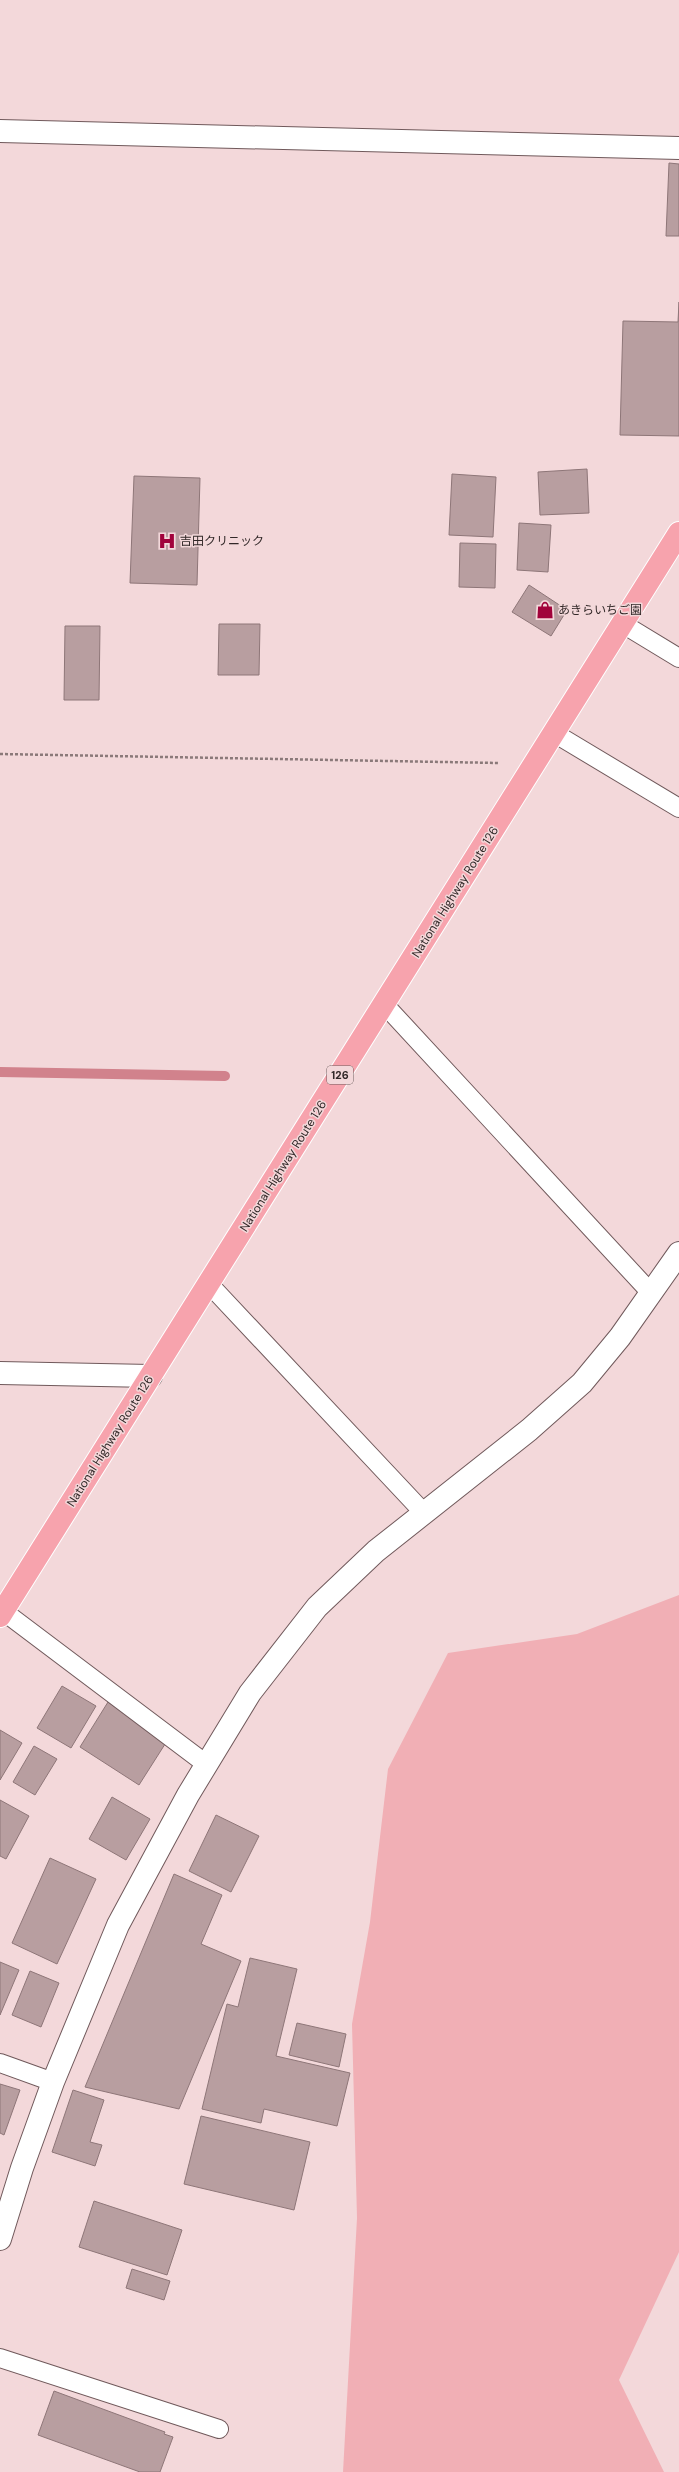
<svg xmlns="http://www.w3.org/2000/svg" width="679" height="2472" viewBox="0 0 679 2472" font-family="'DM Sans','Noto Sans JP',sans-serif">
	<rect width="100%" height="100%" fill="#f3d8da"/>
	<path fill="#f1afb5" d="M679,1595V2252L619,2380L664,2472H343L357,2218L352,2024L370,1922L388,1769L448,1653L577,1634Z"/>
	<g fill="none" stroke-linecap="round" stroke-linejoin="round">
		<path stroke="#d1828c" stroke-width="10" d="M0,1072L225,1076"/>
	</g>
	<path fill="#b89ea0" stroke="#8e7678" d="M669,163L679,164V236H666Z
		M679,302V436L620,435L623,321L678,322Z
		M587,469L589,513L540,515L538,472Z
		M452,474L496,477L493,537L449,535Z
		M134,476L200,478L197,585L130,583Z
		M519,523L551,525L548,572L517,570Z
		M460,543L496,544L495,588L459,587Z
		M529,585L567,610L551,636L512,612Z
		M219,624H260L259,675H218Z
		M65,626H100L99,700H64Z
		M62,1686L96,1706L71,1748L37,1728Z
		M108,1702L167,1741L139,1785L80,1747Z
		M0,1730L22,1743L0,1780Z
		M34,1746L57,1759L35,1795L13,1782Z
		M112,1797L150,1819L126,1860L89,1839Z
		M0,1800L29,1816L6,1859L0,1856Z
		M216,1815L259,1836L231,1892L189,1871Z
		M50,1858L96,1879L57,1964L12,1943Z
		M174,1874L222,1895L201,1944L241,1961L179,2109L85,2087Z
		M250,1958L297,1969L276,2056L350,2073L337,2126L264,2109L261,2123L202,2109L227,2004L238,2007Z
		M0,1962L19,1970L0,2015Z
		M30,1971L59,1983L41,2027L12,2015Z
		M297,2023L346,2034L339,2067L289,2055Z
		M0,2084L20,2090L4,2135L0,2133Z
		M73,2090L104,2100L90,2142L102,2145L95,2166L52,2152Z
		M201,2116L310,2142L294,2210L184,2184Z
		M94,2201L182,2230L167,2275L79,2247Z
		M132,2269L170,2281L164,2300L126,2288Z
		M54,2391L165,2432L164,2434L173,2437L160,2472H140L38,2435Z"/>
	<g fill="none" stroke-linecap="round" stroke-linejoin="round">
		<g stroke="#70595b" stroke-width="20">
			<path id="lane" d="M623,624L679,658
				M554,733L679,808
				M384,1004L651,1293
				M209,1284L424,1513
				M3,1611L206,1764
				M0,2063L53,2082
				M0,2358L219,2429"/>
		</g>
		<g stroke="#70595b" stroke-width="24">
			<path id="street" d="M0,131L679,148
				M0,1373L151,1376"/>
		</g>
		<g stroke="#70595b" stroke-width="24">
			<path id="secondary" d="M0,2239L22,2168L53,2082L118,1925L188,1795L250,1693L317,1607L376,1551L529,1430L582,1383L620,1337L679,1253"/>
		</g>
		<g stroke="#fff" stroke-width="24">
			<path id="highway" d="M0,1616L679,533"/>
		</g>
		<path stroke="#8a7979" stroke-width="2.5" stroke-dasharray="3 2" stroke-linecap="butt" d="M0,754L499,763"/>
		<use href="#lane" stroke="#fff" stroke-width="18"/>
		<use href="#street" stroke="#fff" stroke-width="22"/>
		<use href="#secondary" stroke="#fff" stroke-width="22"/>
		<use href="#highway" stroke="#f7a3ad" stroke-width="22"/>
	</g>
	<defs>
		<g id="hospital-bare" transform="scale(1.38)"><path d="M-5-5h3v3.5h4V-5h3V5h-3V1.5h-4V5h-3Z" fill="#a1033b" stroke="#f3d8da" stroke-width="2.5" paint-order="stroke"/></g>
		<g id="shop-bare" transform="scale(1.38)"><path d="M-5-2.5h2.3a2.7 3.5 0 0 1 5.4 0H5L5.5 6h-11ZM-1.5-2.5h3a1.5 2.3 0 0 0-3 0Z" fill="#a1033b" stroke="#f3d8da" stroke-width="2.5" paint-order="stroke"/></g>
	</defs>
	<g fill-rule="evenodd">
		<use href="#hospital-bare" x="167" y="541"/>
		<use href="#shop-bare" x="545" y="610"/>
	</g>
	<g text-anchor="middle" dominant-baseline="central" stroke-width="3" stroke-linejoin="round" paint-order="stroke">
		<rect fill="#f3d8da" stroke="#6c5d5d" stroke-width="1" x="327" y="1066" width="26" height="18" rx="3"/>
		<g font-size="11" font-weight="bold" fill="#322828">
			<text x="340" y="1075">126</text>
		</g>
		<g font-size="12" fill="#322828" stroke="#f3d8da" text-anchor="start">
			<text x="180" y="541">吉田クリニック</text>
			<text x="558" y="610">あきらいちご園</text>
		</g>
		<g font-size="12" fill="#322828" stroke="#f3d8da">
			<text transform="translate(455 892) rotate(-58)">National Highway Route 126</text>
			<text transform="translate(283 1166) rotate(-58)">National Highway Route 126</text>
			<text transform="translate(110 1441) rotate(-58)">National Highway Route 126</text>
		</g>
	</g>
</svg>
